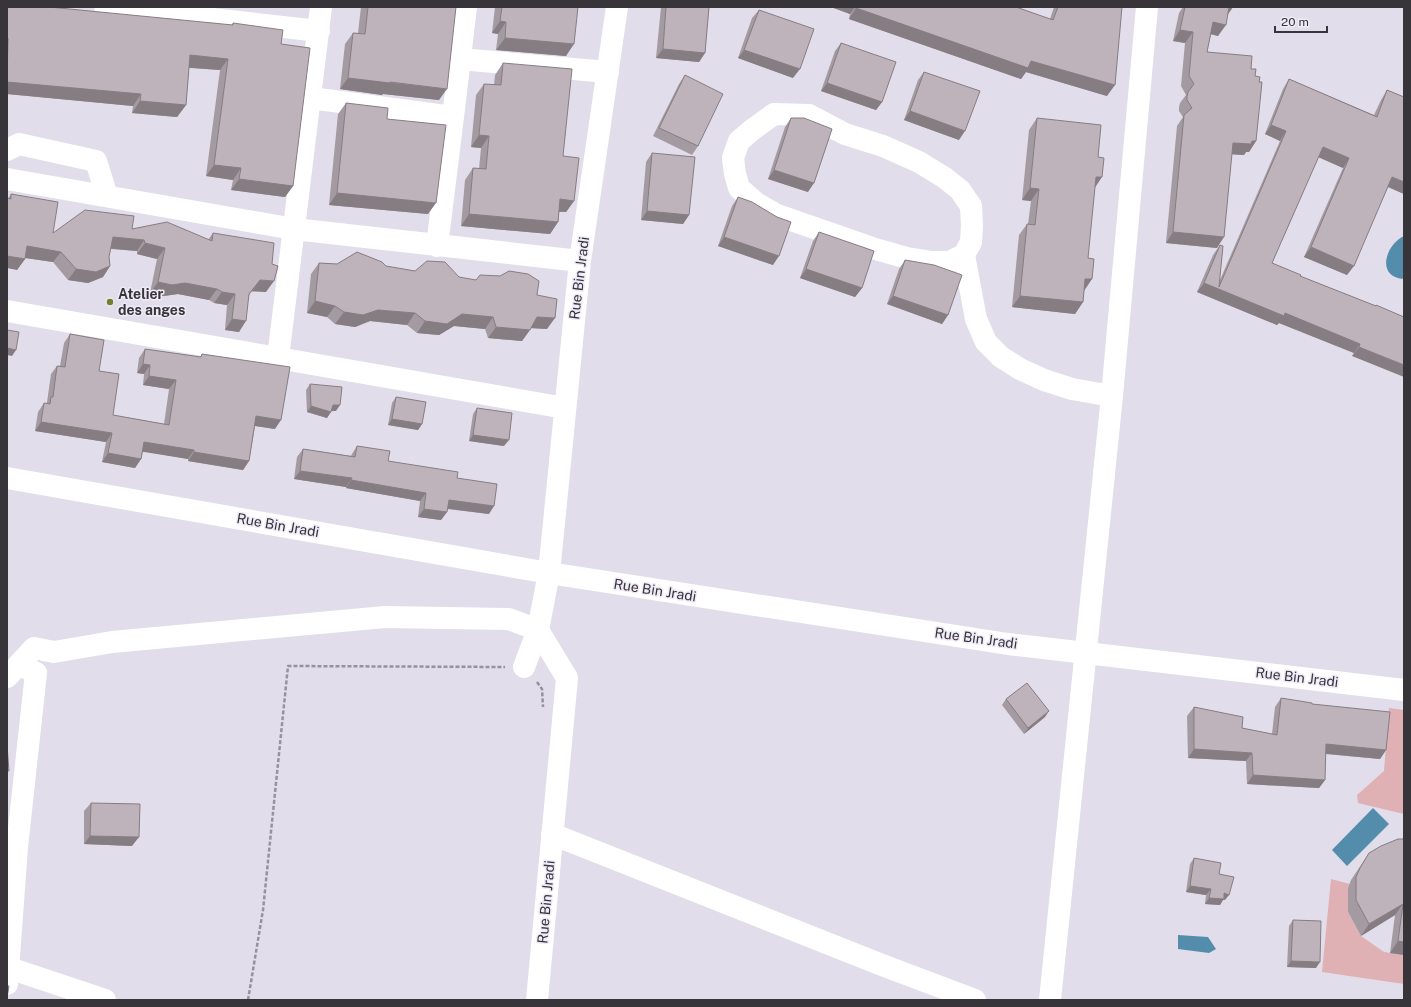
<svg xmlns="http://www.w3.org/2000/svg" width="1411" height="1007" viewBox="0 0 1411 1007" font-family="'Public Sans',sans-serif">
	<rect width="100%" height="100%" fill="#e2ddea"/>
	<path fill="#dfb0b4" d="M1389,708L1404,710V814L1358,803L1357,795L1384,771Z
		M1331,879L1350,884L1348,888V912L1361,936L1384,952L1404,955V984L1322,972Z"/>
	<path fill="#548cab" d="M1404,236V279C1375,277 1386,244 1404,236Z
		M1373,808L1389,824L1347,866L1332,850Z
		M1178,935L1208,937L1216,949L1209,953L1178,949Z"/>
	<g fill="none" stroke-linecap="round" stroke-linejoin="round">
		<path stroke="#95929b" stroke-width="2.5" stroke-dasharray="4 2" stroke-linecap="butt" d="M537,682L542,689L543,707
			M248,1000L263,910L288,666L505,667"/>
		<path stroke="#fff" stroke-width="22" d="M105,7L319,31
			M460,59L608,72
			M311,98L453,117L466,7
			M7,150L19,144L96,161L107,196
			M7,179L294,229L580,261
			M437,246L453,117
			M964,255L949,262H932L907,258L872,248L777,215L756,203L739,188L735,174L733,158L739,141L752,130L774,114L809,115L845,134L883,146L919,162L945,178L960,190L971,206L972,226L971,242L964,255L976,319L986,342L1001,357L1020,369L1044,380L1072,389L1112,396
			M7,311L565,408
			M278,358L321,7
			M7,478L549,573L1008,644L1404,690
			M7,677L34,648L54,652L112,642L385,617L509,619L538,630L524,667
			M552,834L882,965L975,1000
			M9,968L105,1000
			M7,984L17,847L36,673L19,664
			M537,1000L567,678L538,630L549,573L580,261L617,7
			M1050,1000L1112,396L1147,7"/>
	</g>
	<path fill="#a49aa1" d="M7,7L232,25L233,23L281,44L293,186L285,197L231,190L233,180L206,176L220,70L189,68L186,105L177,117L132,113L133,106L7,94Z
		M361,7H456L439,100L383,94L382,95L340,89L345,44L353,33H358Z
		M495,7H578L566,56L496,50L498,34L492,33Z
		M661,7H709L705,53L699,62L656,58Z
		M831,7H1016L1050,19L1054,7H1122L1107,96L1026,72L1021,79L849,19L850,14Z
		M1183,7H1233L1228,14L1218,36L1211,34L1207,52L1251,69L1255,76L1256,141L1249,152H1246L1244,155L1232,154L1217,248L1166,243L1177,126L1183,117L1179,111V107L1180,103L1186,95L1181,86L1185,43L1173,41L1179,13Z
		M759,10L793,78L738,58L752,18Z
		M841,43L882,102L876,110L821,91L835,51Z
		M503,63L563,156L574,201L566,212H559L558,222L550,234L461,226L465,180L473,168L479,169L481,148L471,147L476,95L484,84L494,85L495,75Z
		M924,72L959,140L904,120L918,80Z
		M685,75L698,146L692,155L653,136L679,84Z
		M1289,79L1374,115L1381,100L1387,90L1404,97V194L1388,187L1347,275L1304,257L1343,168L1318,157L1272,263L1300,276L1375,306L1404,317L1352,356L1354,353L1279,323L1277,325L1197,292L1213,255L1220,245V280L1280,141L1265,134L1283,89Z
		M346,103L387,119L428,214L329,205L338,114Z
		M791,118L808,192L768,179L785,127Z
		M1037,118L1094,189L1083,302L1075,314L1012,307L1019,235L1027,224H1028L1031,201L1022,200L1029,130Z
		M652,153L689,215L683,224L641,220L646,162Z
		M11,194L53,233L132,229L208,240L213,233L266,292L252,291L249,295L239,332L225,330L227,305L214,303L209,300L178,294L164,296L150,293L157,259L137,254V251L110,249L109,257L110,266L103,277L88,283L68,280L53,262L25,258V259L17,270L8,199Z
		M738,197L773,265L718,246L732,206Z
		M819,232L862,288L855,297L800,278L813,241Z
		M905,260L948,315L942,324L887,304L899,269Z
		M319,263L337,264L386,266L415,271L459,277L537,295L547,329L531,328L522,341L488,338L485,329L454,326L439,335L417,333L407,325L370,321L355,327L335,324L327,317L307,313L311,274Z
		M70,334L99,371L113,415L164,424L169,389L143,385L144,374L137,373L139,358L145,349L200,357L202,354L275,429L255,426L249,461L243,470L188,461V459L143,451L141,459L135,468L102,462L106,442L35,431L38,412L44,403L46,404L47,402L51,374L57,366H60L64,343Z
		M310,384L336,411H331L327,418L307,412L306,390Z
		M396,397L422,424L418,430L388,425L392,403Z
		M477,408L504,446L469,441L473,414Z
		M357,446L388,461L457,478L489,514L447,509V512L441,520L418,517L420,501L346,488V487L294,479L297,457L303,449L351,456L352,454Z
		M1281,698L1312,704L1386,750L1380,759L1325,754V780L1319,788L1247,784L1246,761L1188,758L1187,716L1194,707L1242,728L1272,734L1275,707Z
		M1006,699L1045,717L1024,734L1002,705Z
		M91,803L132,846L84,844V811Z
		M1404,839V955L1390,953L1395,915L1361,936L1348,912V888L1351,880L1369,853Z
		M1194,858L1219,874L1225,900H1223L1220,905L1205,904L1206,895L1186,892L1190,864Z
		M1293,920L1316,968L1287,967L1289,926Z"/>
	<path fill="#867d83" d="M831,7H855L850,14Z
		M1228,7H1233L1226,17Z
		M856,8L1031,61L1115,85L1107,96L1026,72L1021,79L849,19Z
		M500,21L506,22L498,34L492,33Z
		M1213,22L1226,25L1218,36L1206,33Z
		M1180,30L1193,32L1185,43L1173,41Z
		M505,38L574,44L566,56L496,50Z
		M663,49L705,53L699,62L656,58Z
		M744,50L800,69L793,78L738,58Z
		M190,55L228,59L220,70L182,67Z
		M348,78L447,89L439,100L383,94L382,95L340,89Z
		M7,82L141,94L133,106L7,94Z
		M827,83L882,102L876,110L821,91Z
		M140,101L186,105L177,117L132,113Z
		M910,111L965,131L959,140L904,120Z
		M1271,125L1286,131L1280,141L1265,134Z
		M479,135L489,136L481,148L471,147Z
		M1252,141H1256L1249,152H1246L1244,155L1225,154L1233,143Z
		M1323,147L1349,158L1343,168L1316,156Z
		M214,165L241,168L233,180L206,176Z
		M774,170L814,183L808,192L768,179Z
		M1096,177H1102L1094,189Z
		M1392,177L1404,182V194L1386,186Z
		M239,179L293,186L285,197L231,190Z
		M1030,188L1039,189L1031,201L1022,200Z
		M337,193L436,203L428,214L329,205Z
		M560,199L574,201L566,212L552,211Z
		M647,211L689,215L683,224L641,220Z
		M469,214L558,222L550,234L461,226Z
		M1173,232L1224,237L1217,248L1166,243Z
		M113,237L144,240L137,251L105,248Z
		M724,237L779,256L773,265L718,246Z
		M145,243L165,248L157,259L137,254Z
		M27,246L61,252L53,262L19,257Z
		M1311,247L1354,266L1347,275L1304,257Z
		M7,256L25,259L17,270L7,268Z
		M110,266L103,277L88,283L68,280L76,269Z
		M806,269L862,288L855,297L800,278Z
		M1085,279H1092L1084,291Z
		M260,280L274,281L266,292L252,291L242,305Z
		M158,282L185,283L217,289L209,300L178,294L164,296L150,293Z
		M1204,283L1285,313L1360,344L1354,353L1279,323L1277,325L1197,292Z
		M222,292L235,294L227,305L214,303Z
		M893,296L948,315L942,324L887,304Z
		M1020,296L1083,302L1075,314L1012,307Z
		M315,301L335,306L327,317L307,313Z
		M378,310L415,313L407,325L370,321L355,327L335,324L344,312Z
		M462,314L493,317L485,329L454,326L439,335L417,333L425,321Z
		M537,317L555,318L547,329L529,328Z
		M232,319L246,321L239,332L225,330Z
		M496,327L530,330L522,341L488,338Z
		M1359,347L1404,365V377L1352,356Z
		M7,348L16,350L12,356L7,355Z
		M143,364L150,365L144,374L137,373Z
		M149,376L176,380L169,389L143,385Z
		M333,405H340L336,411H329Z
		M311,406L331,412L327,418L307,412Z
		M256,416L281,420L275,429L250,425Z
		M392,419L422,424L418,430L388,425Z
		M41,422L112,433L106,442L35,431Z
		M473,435L509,440L504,446L469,441Z
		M144,442L194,450L188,459L138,451Z
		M194,452L249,461L243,470L188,461Z
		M108,453L141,459L135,468L102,462Z
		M300,471L352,478L346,487L294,479Z
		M351,480L426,493L420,501L346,488Z
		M449,500L494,506L489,514L443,508Z
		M424,509L447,512L441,520L418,517Z
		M1049,711L1045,717L1024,734L1028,728Z
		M1326,744L1386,750L1380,759L1319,753Z
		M1194,749L1252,753L1246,761L1188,758Z
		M1253,775L1325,780L1319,788L1247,784Z
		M90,836L139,837L132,846L84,844Z
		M1190,886L1211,889L1206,895L1186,892Z
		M1224,893L1229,895L1225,900H1223L1220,905L1205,904L1209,898Z
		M1403,904L1395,915L1361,936L1369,924Z
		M1398,941L1404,942V955L1390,953Z
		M1291,961L1320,962L1316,968L1287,967Z"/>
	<path fill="#bfb3bb" stroke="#867d83" d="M7,7H49L233,25V23L283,30L281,44L310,48L293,186L239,179L241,168L214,165L228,59L190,55L186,105L140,101L141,94L7,82L8,38H7Z
		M368,7H456L447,89L390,82V83L348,78L353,33L365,34Z
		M502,7H578L574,44L505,38L506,22L500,21Z
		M666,7H709L705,53L663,49Z
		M856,7H1016L1053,20L1058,7H1122L1115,85L1031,61L1028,68L856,8Z
		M1185,7H1229L1226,25L1213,22L1207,52L1252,56L1251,69H1256L1255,76L1260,77L1259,82H1262L1256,141H1252L1251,144L1233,143L1224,237L1173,232L1184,115L1192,108L1187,100V96L1188,92L1194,84L1189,76L1193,32L1180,30Z
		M759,10L814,29L800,69L744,50Z
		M841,43L896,62L882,102L827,83Z
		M503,63L572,69L563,156L579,158L574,201L560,199L558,222L469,214L473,168L486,169L489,136L479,135L484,84L501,85Z
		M924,72L980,91L965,131L910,111Z
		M685,75L723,94L698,146L659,128Z
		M1289,79L1377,117L1387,90L1404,97V182L1392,177L1354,266L1311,247L1349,158L1323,147L1272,263L1301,275L1300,276L1376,306V305L1404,317V365L1359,347L1360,344L1285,313L1284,316L1204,283L1220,245L1223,246L1219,287L1286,131L1271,125Z
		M346,103L388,108L387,119L446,125L436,203L337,193Z
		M791,118H804L832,129L814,183L774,170Z
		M1037,118L1101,125L1098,157L1104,158L1102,177H1096L1088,258L1094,259L1092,279H1085L1083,302L1020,296L1027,224L1035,225L1039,189L1030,188Z
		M652,153L695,157L689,215L647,211Z
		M11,194L58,202L53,233L85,210L134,216L132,229L167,222L212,241L213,233L274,243L272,264L278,266L274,281L260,280L249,294L246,321L232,319L235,294L222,292L217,289L185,283L172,285L158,282L165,248L145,243L144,240L113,237L109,257L110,266L96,272L76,269L61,252L27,246L25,259L7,256V198L11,199Z
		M738,197L752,202L777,217L791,222L779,256L724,237Z
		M819,232L874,251L862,288L806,269Z
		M357,252L382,262L386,266L415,271L427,261L445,262L459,277L476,280L480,275L500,276L509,271L528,274L539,281L537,295L557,299L555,318L537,317L530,330L496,327L493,317L462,314L447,324L425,321L415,313L378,310L363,315L344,312L335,306L315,301L319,263L337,264Z
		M905,260L934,265L962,275L948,315L893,296Z
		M7,330L19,332L16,350L7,348V352Z
		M70,334L104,340L99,371L119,374L113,415L169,425L176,380L149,376L150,365L143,364L145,349L201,357L202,354L290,367L281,420L256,416L249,461L194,452V450L144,442L141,459L108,453L112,433L41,422L44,403L50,404L51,397H53L57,366L65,367Z
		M310,384L342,387L340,405H333L331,412L311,406Z
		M396,397L426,402L422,424L392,419Z
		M477,408L512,413L509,440L473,435Z
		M357,446L390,451L388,461L458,472L457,478L497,484L494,506L449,500L447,512L424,509L426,493L351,480L352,478L300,471L303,449L355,457Z
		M1027,683L1049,711L1028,728L1006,699Z
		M1281,698L1312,703V704L1390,712L1386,750L1326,744L1325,780L1253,775L1252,753L1194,749V707L1243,717L1242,728L1277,735Z
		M7,745L9,771H7Z
		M91,803L140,804L139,837L90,836Z
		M1398,839H1404V942L1398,941L1403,904L1369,924L1356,900V877L1360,868L1369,853L1381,846Z
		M1194,858L1221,863L1219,874L1234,877L1229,895L1224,893V899L1209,898L1211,889L1190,886Z
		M1293,920L1321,921L1320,962L1291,961Z
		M7,986H9L7,998Z"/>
	<circle fill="#74802c" stroke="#efeaf7" stroke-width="1.5" cx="110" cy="302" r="4"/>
	<g text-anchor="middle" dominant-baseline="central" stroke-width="3" stroke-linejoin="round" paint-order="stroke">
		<g font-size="14" fill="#37353a" stroke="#efeaf7">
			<text transform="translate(579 278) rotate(-83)">Rue Bin Jradi</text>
			<text transform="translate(278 525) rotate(10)">Rue Bin Jradi</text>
			<text transform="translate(655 590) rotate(9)">Rue Bin Jradi</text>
			<text transform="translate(976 638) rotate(8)">Rue Bin Jradi</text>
			<text transform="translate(1297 677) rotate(7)">Rue Bin Jradi</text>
			<text transform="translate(546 902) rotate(-85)">Rue Bin Jradi</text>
		</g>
		<g font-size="14" font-weight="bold" fill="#37353a" stroke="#efeaf7" text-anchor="start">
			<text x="118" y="294">Atelier<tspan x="118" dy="16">des anges</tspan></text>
		</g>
	</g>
	<rect width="1411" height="1007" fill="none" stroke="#37353a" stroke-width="16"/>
	<path d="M1275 26v6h52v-6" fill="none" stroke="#37353a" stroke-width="2"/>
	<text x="1281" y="26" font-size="12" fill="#37353a" stroke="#efeaf7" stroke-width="3" paint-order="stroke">20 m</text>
</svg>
